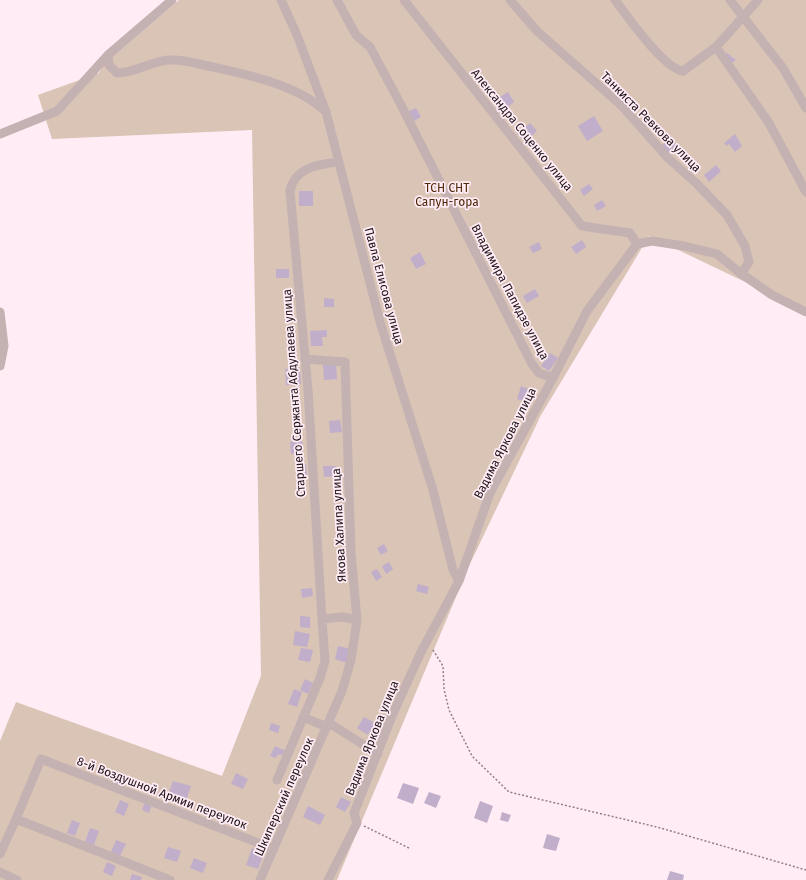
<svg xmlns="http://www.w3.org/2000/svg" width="806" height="880" viewBox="0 0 806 880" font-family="'Fira Sans',sans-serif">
	<rect width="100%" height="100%" fill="#ffecf5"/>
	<path fill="#dac4b6" d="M179,0H806V311L649,236L541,415L469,566L337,880H0V741L16,702L222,776L261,676L252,130L52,139L38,95L99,73L108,55L116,54Z"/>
	<path fill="#c0aeca" d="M727,53L736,60L730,64L723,55Z
		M508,92L514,102L505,109L498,98Z
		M416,108L421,117L412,122L407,112Z
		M594,116L603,131L587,141L578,126Z
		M530,123L537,131L525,142L517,134Z
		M735,134L742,146L735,152L729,144L726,146L724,143Z
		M671,138L677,145L667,153L661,146Z
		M716,165L721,171L709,182L704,175Z
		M589,184L593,189L584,196L580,190Z
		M299,191H313V206H299Z
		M602,200L606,206L597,211L594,205Z
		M582,240L586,247L576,254L571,247Z
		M539,242L542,249L533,253L529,247Z
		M420,252L426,264L416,269L410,258Z
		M276,269H289V278H276Z
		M535,289L539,296L527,303L523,296Z
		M324,298L334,299V307H324Z
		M327,330V337H322L323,346H311L310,331Z
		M550,353L558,358L549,371L541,366Z
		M336,364L337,379L324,380L323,365Z
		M300,368L301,384L286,385L285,369Z
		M521,386L534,391L529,403L517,399Z
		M340,420L342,432L330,433L329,421Z
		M302,441L303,453L291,454L290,442Z
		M297,464H306L307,475H297Z
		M323,466H336V476L324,477Z
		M384,544L388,551L381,555L377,548Z
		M389,562L393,569L386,574L382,566Z
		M377,569L382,577L376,581L371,572Z
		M418,584L429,587L427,594L416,591Z
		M312,588L313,596L302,598L301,589Z
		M300,616L310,617V628L300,627Z
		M295,631L310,634L307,647L293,645Z
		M338,646L351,649L347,663L335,659Z
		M301,648L313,650L310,662L298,660Z
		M305,679L313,683L308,694L300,690Z
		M294,689L302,692L297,707L288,704Z
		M364,717L375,723L368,735L357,728Z
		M271,723L280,726L278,733L269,730Z
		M275,746L286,751L284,756L278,754L276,758L270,756Z
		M119,773L127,777L123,787L114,783Z
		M236,773L248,779L243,789L231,784Z
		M173,781L191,786L186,801L168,795Z
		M403,783L419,788L413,804L397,798Z
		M429,792L441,796L436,808L424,803Z
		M341,797L351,802L345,812L336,807Z
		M120,800L129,804L124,816L115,812Z
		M480,801L493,806L487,823L474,818Z
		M145,802L152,804L149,813L142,810Z
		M308,806L325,815L320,825L303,817Z
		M502,812L511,815L508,822L500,820Z
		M72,820L80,823L75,836L67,833Z
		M90,828L99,831L94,845L85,842Z
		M547,834L560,838L556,851L543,848Z
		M116,840L126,844L120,856L111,852Z
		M168,847L181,851L177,862L164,858Z
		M252,848L264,853L258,869L246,865Z
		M194,858L207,863L203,873L190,868Z
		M107,862L116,866L112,876L103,872Z
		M670,871L684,875L683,880H667Z
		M132,874L142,877L141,880H130Z"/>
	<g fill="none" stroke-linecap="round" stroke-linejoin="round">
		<path stroke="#8f8087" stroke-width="1.5" stroke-dasharray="2 2" stroke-linecap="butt" d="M433,650L443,666L444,689L449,710L472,756L509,792L657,827L806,870
			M364,826L409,848"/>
		<path stroke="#c4b2b2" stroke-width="9" d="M281,0L297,35L326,112L380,322L433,490L453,570L459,581
			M337,0L356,35L370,47L400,103L532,364L539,373L553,378
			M404,0L582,226L630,233L637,244
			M510,0L537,31L622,106L668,158L697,184L727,215L745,246L749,262L741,274
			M615,0C628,17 663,68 683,71L716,47L758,0
			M730,0L783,68L806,108
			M716,47L769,123L806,192
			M108,55L109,65L117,73C135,73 151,61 169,60C183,59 196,63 208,66C245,74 295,84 324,110
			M0,134L57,111L108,55L172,0
			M339,162C319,164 295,167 290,191L308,390L322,619L343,617L357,620
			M0,312L4,346L0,366
			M303,717L327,727
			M329,723L378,754
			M277,780L320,678L325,661L322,619
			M0,854L16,819
			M0,872L17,880
			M170,880L16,819L41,759L274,849
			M260,880L342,691L351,660L357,620L351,553L345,362L305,359
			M328,880L357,823L354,813L392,716L421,652L459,581L490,493L553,378L587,311L637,244L652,241L684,246L717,254L739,272L772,295L806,312"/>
	</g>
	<g text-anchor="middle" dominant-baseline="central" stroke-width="3.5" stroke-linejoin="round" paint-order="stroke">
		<g font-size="12" fill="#1e1318" stroke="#ffecf5">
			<text transform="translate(651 122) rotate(45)">Танкиста Ревкова улица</text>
			<text transform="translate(522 130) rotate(51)">Александра Соценко улица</text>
			<text transform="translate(384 286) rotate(75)">Павла Елисова улица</text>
			<text transform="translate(510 292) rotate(62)">Владимира Папидзе улица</text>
			<text transform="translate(294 393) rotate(-94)">Старшего Сержанта Абдулаева улица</text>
			<text transform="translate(505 443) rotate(-63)">Вадима Яркова улица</text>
			<text transform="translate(339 525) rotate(-93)">Якова Халипа улица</text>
			<text transform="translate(372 738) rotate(-68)">Вадима Яркова улица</text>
			<text transform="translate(162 793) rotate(21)">8-й Воздушной Армии переулок</text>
			<text transform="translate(284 797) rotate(-66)">Шкиперский переулок</text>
		</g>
		<g font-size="12" fill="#502707" stroke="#ffecf5">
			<text x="447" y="188">ТСН СНТ<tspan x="447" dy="14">Сапун-гора</tspan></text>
		</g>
	</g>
</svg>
